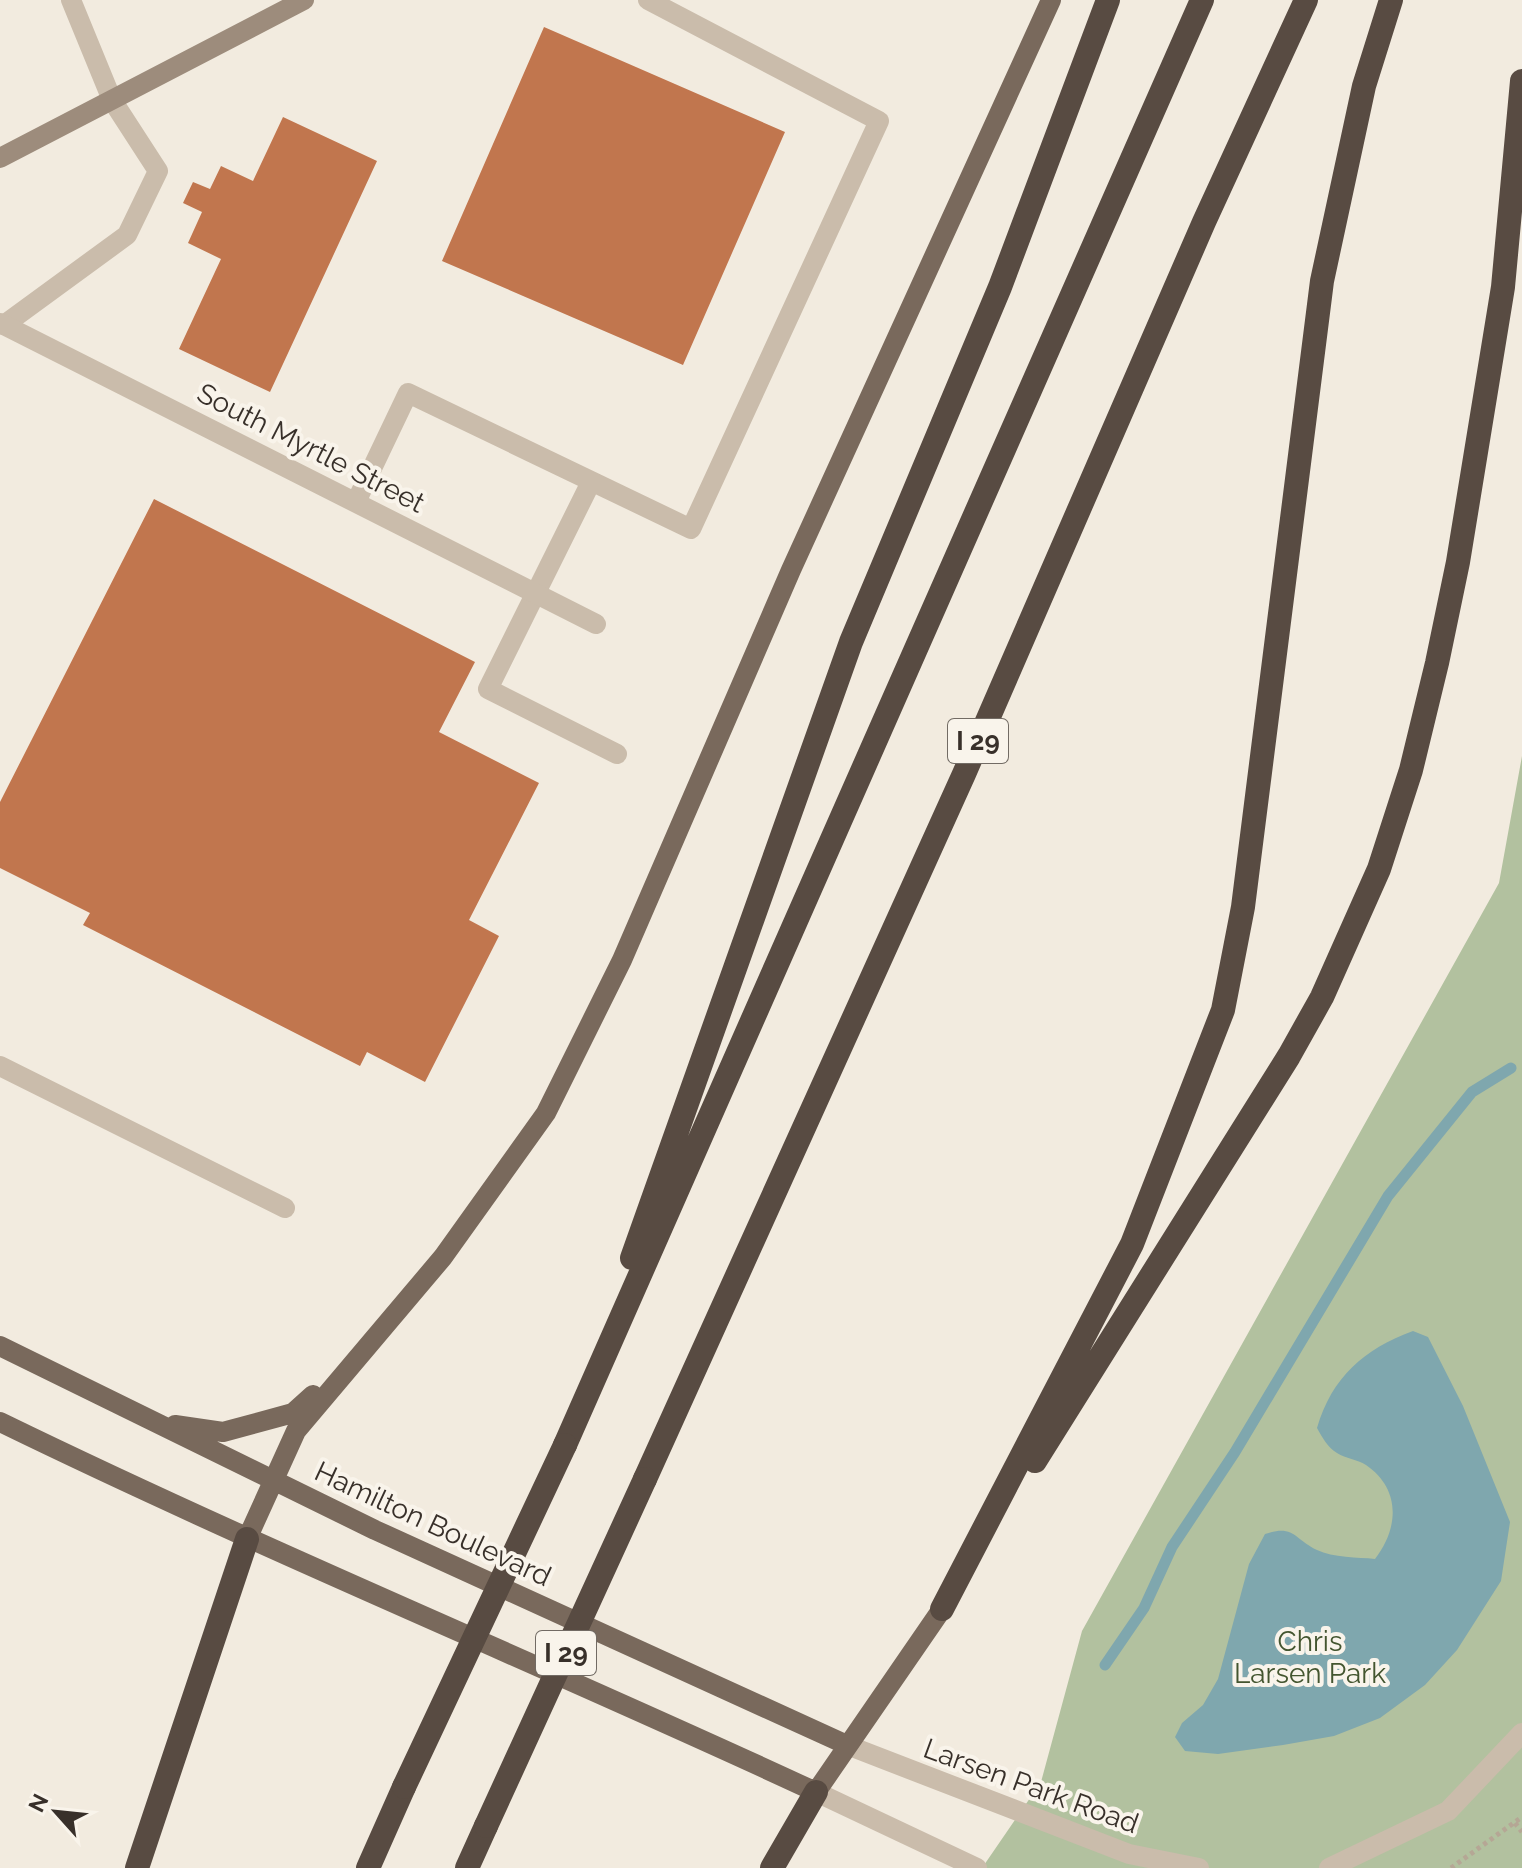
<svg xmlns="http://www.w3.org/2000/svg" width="1522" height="1868" viewBox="0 0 1522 1868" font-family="Raleway,sans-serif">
	<rect width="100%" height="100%" fill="#f2ebdf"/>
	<path fill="#b2c19f" d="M1522,756V1868H982L1041,1782L1082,1631L1499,883Z"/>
	<path fill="#7fa7ae" d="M1413,1331L1428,1337L1463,1406L1510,1522L1501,1581L1457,1650L1425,1685L1380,1718L1334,1736L1283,1745L1218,1754L1185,1751L1175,1737L1182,1723L1203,1705L1218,1679L1249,1564L1265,1534C1294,1524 1294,1539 1317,1550C1333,1558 1358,1557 1375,1559C1399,1528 1401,1489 1366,1465C1357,1459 1346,1459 1337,1453C1328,1448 1322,1437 1317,1428C1332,1377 1364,1349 1413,1331Z"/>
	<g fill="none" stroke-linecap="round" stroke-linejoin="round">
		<path stroke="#7fa7ae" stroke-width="11" d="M1105,1665L1144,1608L1172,1547L1235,1452L1388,1196L1472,1092L1511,1068"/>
	</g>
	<path fill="#c1764e" d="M544,27L785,132L683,365L442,261Z
		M283,117L377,161L270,392L179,349L221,259L188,243L202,212L183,203L193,182L210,189L221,166L253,181Z
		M154,499L475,662L439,732L539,783L469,920L499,936L425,1082L367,1052L360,1066L83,925L90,913L0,868V802Z"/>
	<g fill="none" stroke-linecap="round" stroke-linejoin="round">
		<path stroke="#b5a795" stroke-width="5" stroke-dasharray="4 4" stroke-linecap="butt" d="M1515,1823L1522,1832
			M1451,1868L1522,1817"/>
		<path stroke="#cabcab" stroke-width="20" d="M4,325L127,235L158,171L112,100L71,0
			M591,482L488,689L617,754
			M356,502L408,393L691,529L879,121L648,0
			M0,1066L285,1208"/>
		<path stroke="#cabcab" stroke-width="20" d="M0,323L596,624
			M847,1745L1129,1854L1199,1868
			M816,1792L977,1868
			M1329,1868L1448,1811L1522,1733"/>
		<path stroke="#9d8c7c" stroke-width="20" d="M0,158L304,0"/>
		<path stroke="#79695c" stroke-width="20" d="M0,1346L375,1530L847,1745
			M0,1422C269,1553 545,1666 816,1792L942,1609
			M175,1425L223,1432L293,1413L313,1395
			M247,1539L296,1431L443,1257L546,1113L622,960L791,570L1051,0"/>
		<path stroke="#584b42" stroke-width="24" d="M632,1258L851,642L1000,287L1108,0
			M565,1445L1202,0
			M1035,1461L1289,1056L1322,997L1379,869L1411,770L1437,663L1458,562L1503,287L1522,81
			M645,1479L964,774L1204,222L1306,0
			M942,1609L1132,1244L1223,1010L1243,907L1322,281L1364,86L1391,0
			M137,1868L247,1539
			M368,1868L404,1787
			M467,1868L486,1826
			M772,1868L816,1792"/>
		<path stroke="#584b42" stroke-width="24" d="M404,1787L565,1445
			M486,1826L645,1479"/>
	</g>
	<g text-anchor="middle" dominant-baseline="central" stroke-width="8" stroke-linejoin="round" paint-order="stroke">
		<g fill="#f9f4eb" stroke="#726b64" stroke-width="2">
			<rect x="948" y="719" width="60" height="44" rx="6"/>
			<rect x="536" y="1631" width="60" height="44" rx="6"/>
		</g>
		<g font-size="26" font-weight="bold" fill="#38302a">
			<text x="978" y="741">I 29</text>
			<text x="566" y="1653">I 29</text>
		</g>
		<g font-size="28" fill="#38302a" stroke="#f9f4eb">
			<text transform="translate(311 448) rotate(27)">South Myrtle Street</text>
			<text transform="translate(433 1524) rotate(25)">Hamilton Boulevard</text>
			<text transform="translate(1031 1786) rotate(20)">Larsen Park Road</text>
		</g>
		<g font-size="28" fill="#43552f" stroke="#f9f4eb">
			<text x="1310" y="1641">Chris<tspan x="1310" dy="32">Larsen Park</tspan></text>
		</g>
	</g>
	<g transform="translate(56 1812) rotate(297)" stroke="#f9f4eb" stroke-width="6" paint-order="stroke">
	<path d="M0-6L14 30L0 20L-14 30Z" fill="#38302a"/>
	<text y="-12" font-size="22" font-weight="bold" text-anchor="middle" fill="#38302a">N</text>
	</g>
</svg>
